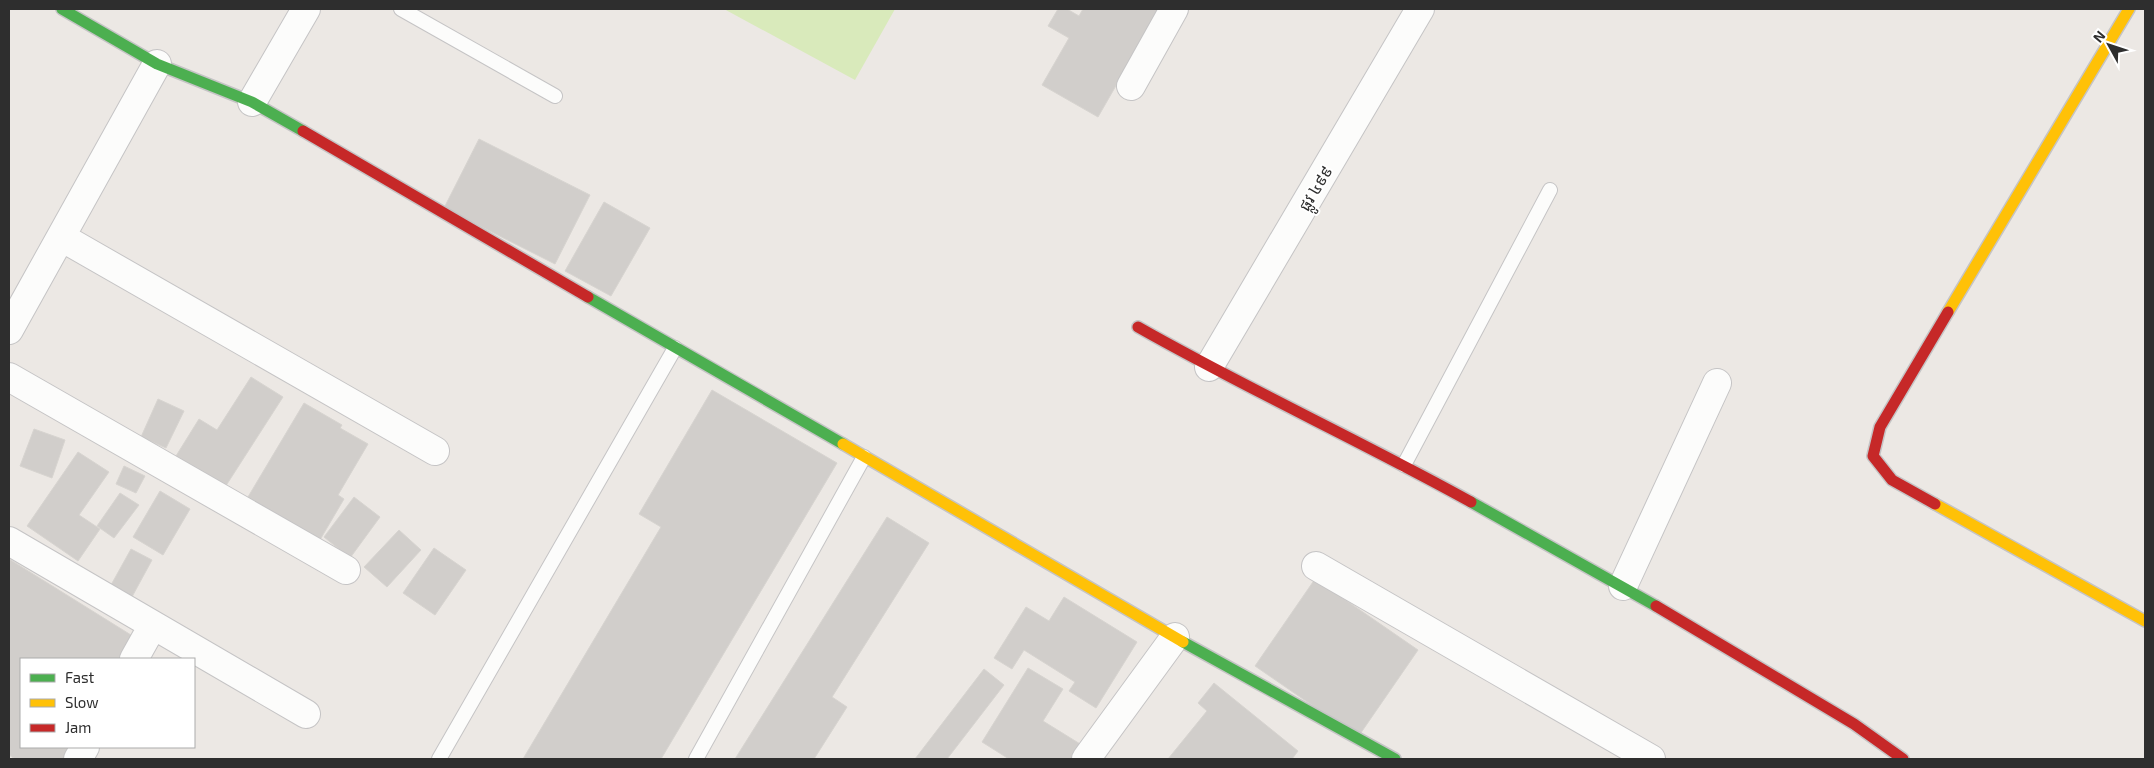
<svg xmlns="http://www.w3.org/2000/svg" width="2154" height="768" viewBox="0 0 2154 768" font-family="'Exo 2','Noto Sans Khmer',sans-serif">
	<rect width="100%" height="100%" fill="#ece8e4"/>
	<path fill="#d9eabb" d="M724,9H895L855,80Z"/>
	<path fill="#d1cecb" stroke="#d7d4d0" d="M1058,9H1067L1079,16L1083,9H1160L1098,117L1042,85L1069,38L1048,26Z
		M479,139L590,195L555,264L444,208Z
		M604,202L650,228L611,296L565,271Z
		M251,377L283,397L220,495L171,464L199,419L217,430Z
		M712,390L837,463L661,759H523L661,527L639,514Z
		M158,399L184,411L166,448L141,437Z
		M304,403L342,425L340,428L368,444L338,495L344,499L314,550L242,507Z
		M34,429L65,440L52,478L20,466Z
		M78,452L109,472L79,515L100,529L78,561L27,526Z
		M124,466L145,476L136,493L116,484Z
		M160,491L190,509L163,555L133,537Z
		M120,493L139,505L114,538L97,526Z
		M354,497L380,517L350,558L324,537Z
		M887,517L929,543L832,697L847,707L814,759H735Z
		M399,530L421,550L387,587L364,567Z
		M434,548L466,570L435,615L403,593Z
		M131,549L152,560L127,606L106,594Z
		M9,559L139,640L127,659H21V747H72L65,759H15L9,755Z
		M1315,579L1418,650L1358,737L1255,666Z
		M1064,597L1137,642L1096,708L1069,691L1075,682L1024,650L1012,669L994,658L1026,607L1049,621Z
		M1028,668L1063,689L1043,721L1085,747L1078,759H1009L982,742Z
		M984,669L1004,685L947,759H915Z
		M1214,683L1298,751L1292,759H1168L1207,711L1198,703Z"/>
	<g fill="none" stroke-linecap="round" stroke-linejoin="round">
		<g stroke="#c5c4c5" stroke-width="16">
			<path id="lane" d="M401,9L555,96
				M1404,465L1550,190
				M439,759L675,348
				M696,759L864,457"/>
		</g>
		<g stroke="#c5c4c5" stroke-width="30">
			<path id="street" d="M1131,86L1174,9
				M252,102L306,9
				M61,237L435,451
				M9,330L157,64
				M1209,367L1420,9
				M9,377L346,570
				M9,541L306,714
				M1316,566L1651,759
				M1623,586L1717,383
				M134,659L153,625
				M78,759L85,747
				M1086,759L1175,637"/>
		</g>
		<g stroke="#c5c4c5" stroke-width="14">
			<path id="fast" d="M62,9L157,64L252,102L303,131
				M588,297L843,444
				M1471,502L1656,606
				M1183,642L1395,759"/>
		</g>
		<g stroke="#c5c4c5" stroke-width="14">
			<path id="slow" d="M1948,312L2129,9
				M843,444L1183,642
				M1935,504L2145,621"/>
		</g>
		<g stroke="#c5c4c5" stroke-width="14">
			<path id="jam" d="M303,131L588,297
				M1138,327C1247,389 1361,441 1471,502
				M1935,504L1892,480L1873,456L1880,427L1948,312
				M1656,606L1854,724L1903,759"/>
		</g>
		<use href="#lane" stroke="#fcfcfb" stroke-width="14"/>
		<use href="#street" stroke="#fcfcfb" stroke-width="28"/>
		<use href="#fast" stroke="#4caf50" stroke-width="11"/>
		<use href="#slow" stroke="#ffc107" stroke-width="11"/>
		<use href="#jam" stroke="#c62828" stroke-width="11"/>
	</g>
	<g text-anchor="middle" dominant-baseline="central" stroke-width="4" stroke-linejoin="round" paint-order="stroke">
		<g font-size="16" fill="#2e2e2e" stroke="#fff">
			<text transform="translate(1315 188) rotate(-59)">ផ្លូវ ៤៩៩</text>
		</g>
	</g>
	<rect width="2154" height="768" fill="none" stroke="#2e2e2e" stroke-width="20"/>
	<rect x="20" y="658" width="175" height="90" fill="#ffffff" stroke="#ababab"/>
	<rect x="30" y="674" width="25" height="8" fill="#4caf50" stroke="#ababab"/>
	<text x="65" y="683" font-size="15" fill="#2e2e2e">Fast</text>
	<rect x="30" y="699" width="25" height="8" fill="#ffc107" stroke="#ababab"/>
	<text x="65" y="708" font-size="15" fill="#2e2e2e">Slow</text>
	<rect x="30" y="724" width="25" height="8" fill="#c62828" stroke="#ababab"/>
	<text x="65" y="733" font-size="15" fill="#2e2e2e">Jam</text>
	<g transform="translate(2109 45) rotate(310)" stroke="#ffffff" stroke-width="4" paint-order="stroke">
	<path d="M0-4L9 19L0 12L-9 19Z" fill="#2e2e2e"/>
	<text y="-8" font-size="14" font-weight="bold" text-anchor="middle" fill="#2e2e2e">N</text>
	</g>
</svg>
